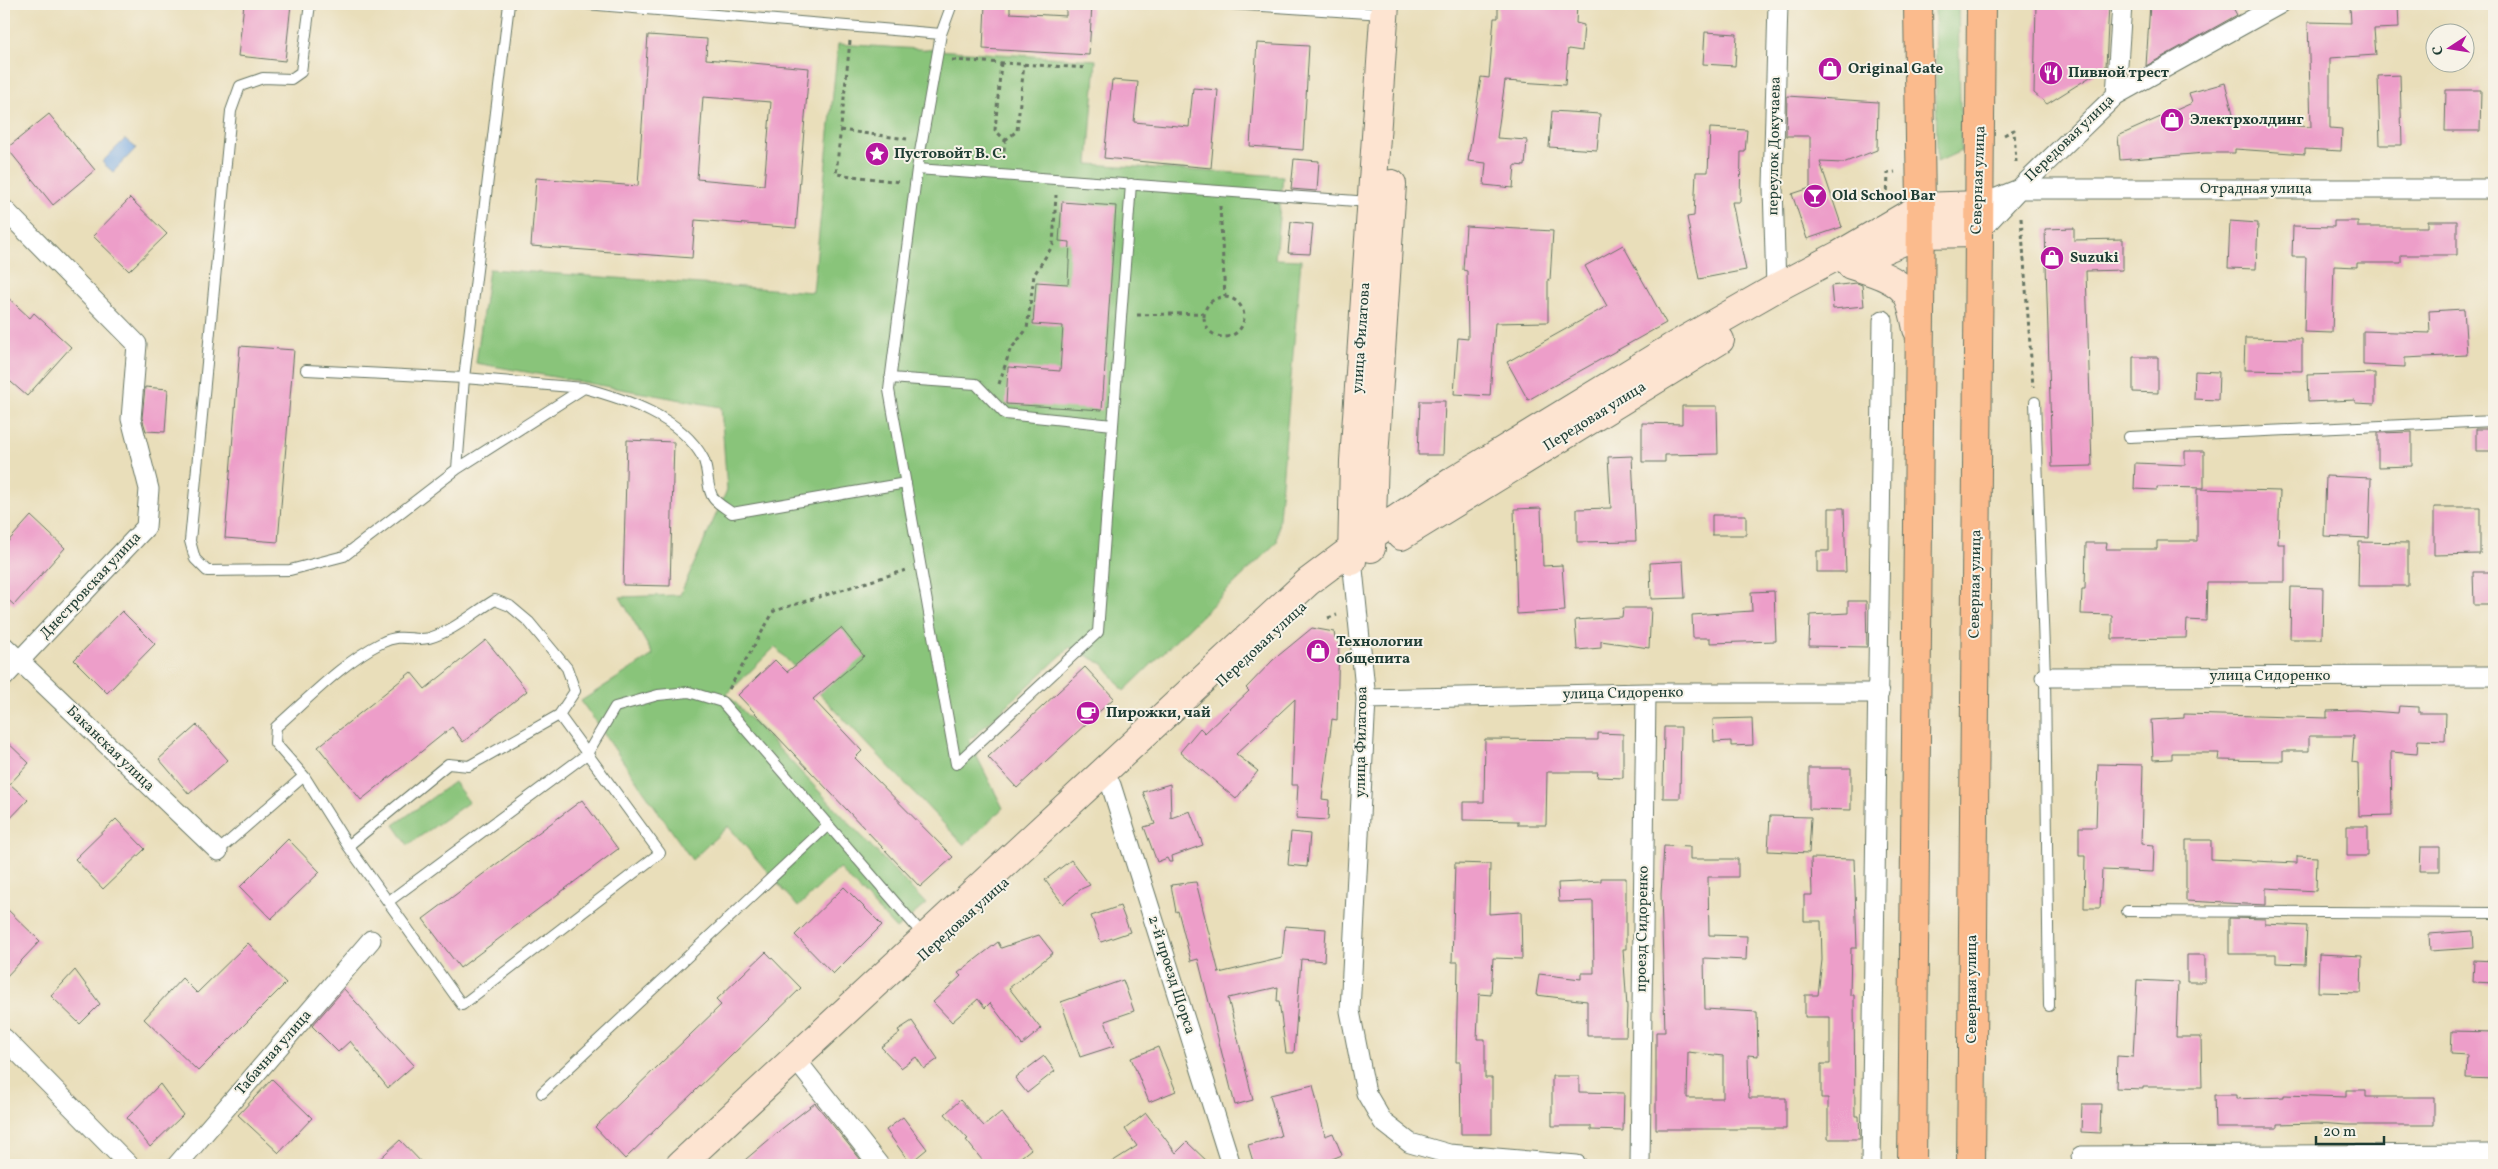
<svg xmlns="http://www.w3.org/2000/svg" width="2498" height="1169" viewBox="0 0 2498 1169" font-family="Vollkorn,serif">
	<rect width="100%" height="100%" fill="#f7f3e8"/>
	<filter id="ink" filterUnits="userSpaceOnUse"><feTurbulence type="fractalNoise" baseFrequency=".02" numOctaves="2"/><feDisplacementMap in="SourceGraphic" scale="10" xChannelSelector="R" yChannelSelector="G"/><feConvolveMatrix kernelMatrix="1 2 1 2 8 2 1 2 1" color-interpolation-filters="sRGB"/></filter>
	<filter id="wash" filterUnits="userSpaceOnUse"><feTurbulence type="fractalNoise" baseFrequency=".0096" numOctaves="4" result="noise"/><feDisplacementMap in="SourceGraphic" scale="20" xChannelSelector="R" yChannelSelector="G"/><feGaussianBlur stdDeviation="1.12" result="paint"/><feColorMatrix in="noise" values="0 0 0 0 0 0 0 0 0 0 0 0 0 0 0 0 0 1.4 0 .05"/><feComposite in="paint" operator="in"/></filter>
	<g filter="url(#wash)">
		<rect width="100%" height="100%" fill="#e9deba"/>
		<path fill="#89c47a" stroke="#548057" d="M1935,4H1958L1961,151L1937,162Z
			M838,44L1096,60L1088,164L1283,176L1275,259L1301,260L1277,542L1124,691L1103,664L1070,647L969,741L1003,808L964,845L775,647L727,694L926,904L896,929L839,868L798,907L728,826L692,860L581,701L653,655L620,597L680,595L727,490L721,407L476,363L489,269L813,292Z
			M454,782L469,802L408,845L394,825Z"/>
		<path fill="#76a8e2" stroke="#4a728b" d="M125,139L136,148L113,172L102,162Z"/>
		<g id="blocks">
			<path fill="#ed9ec9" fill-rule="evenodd" d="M244,4H291L285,61L238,56Z
				M985,4H1010V13L1066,16V4H1092L1089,55L983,49Z
				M1498,4H1577L1576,23L1584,25L1582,51L1568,49L1565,85L1505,81L1497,138L1527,140L1525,166L1515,165L1513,188L1484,185L1486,163L1468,161L1481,77L1489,78L1494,18H1498Z
				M2036,4H2109L2106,67L2047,104L2034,93Z
				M2150,4H2231L2237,15L2146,66Z
				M2398,5L2399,28L2374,29L2376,55L2330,58V128L2342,129L2341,151L2305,149V154L2235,149V153H2205L2120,160L2118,136L2192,103L2189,93L2225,83L2235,121L2311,127L2308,22L2351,23L2350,7Z
				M1705,32L1737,34L1735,66L1703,64Z
				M648,35L707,39L706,59L809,68L796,228L695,220L692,258L531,246L536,178L638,186ZM703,97L771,102L764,185L697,179Z
				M1257,43L1309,46L1303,150L1250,146Z
				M2400,75L2402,145H2380L2378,76Z
				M1112,80L1138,82L1134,122L1189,127L1193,88L1218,90L1211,168L1104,158Z
				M2446,90H2481L2480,131H2445Z
				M1787,96L1878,102L1877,150L1843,163L1820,162L1842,227L1807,239L1792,194L1810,188V136H1786Z
				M1552,111L1600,114L1597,150L1549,147Z
				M49,114L95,170L53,205L7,148Z
				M1710,128L1747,130L1745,152H1741L1740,202H1732L1746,270L1699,279L1687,217L1694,216L1696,172H1708Z
				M1294,159L1319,161L1317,191L1291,189Z
				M130,198L167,234L129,271L93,236Z
				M1062,202L1116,206L1102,410L1006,404L1008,367L1060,371L1063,326L1033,324L1036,282L1068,284L1070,242L1059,241Z
				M2230,221L2258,223L2256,269L2228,268Z
				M2334,221H2358V227H2428V221H2457V255H2401V263H2357V267L2334,266L2332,333L2304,332L2306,257H2292L2293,226L2334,227Z
				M1291,222L1313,224L1310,254L1288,253Z
				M1466,226L1553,231L1550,280L1548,279V322L1495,323L1490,396L1454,394L1458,338L1468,339L1467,271L1463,270Z
				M2074,228V240L2123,239V270L2086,271L2092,466L2052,467L2045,229Z
				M1623,245L1666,323L1528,400L1507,362L1607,306L1585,266Z
				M1857,283L1862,285L1864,306L1833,309L1831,286Z
				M4,294L30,318L34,313L71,347L27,396L4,376Z
				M2464,309L2467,355L2405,358V367L2363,365V331L2430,333L2429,311Z
				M2245,338L2302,339V371L2244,370Z
				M240,346L294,350L278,542L225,538Z
				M2133,357H2158V393L2133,392Z
				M2195,371L2219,372L2218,400L2194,399Z
				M2375,373V404L2355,403V400L2308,402L2307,375Z
				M145,387L168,389L165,432L146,431L142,418Z
				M1420,401H1445L1443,455H1418Z
				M1682,406H1717L1718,454L1665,455V462H1642V423L1682,424Z
				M2476,429H2494V451H2476Z
				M2412,432V466L2378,467V433Z
				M627,440L674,442L670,586L623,585Z
				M2185,451H2204V488L2157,487V490L2134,489L2135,463L2185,465Z
				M1632,456L1636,541L1577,542V509L1611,508L1608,457Z
				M2326,476L2371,478L2369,538L2324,536Z
				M2197,489L2280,491L2278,544H2285V582H2207L2206,621L2187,620L2186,638L2112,639V615L2081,614L2082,589H2085L2086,543H2107L2106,549H2157V541H2197Z
				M2434,507H2480V554L2434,555Z
				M1541,508L1543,566L1562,565L1565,611L1517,614L1514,509Z
				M1829,508H1844L1846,572H1817V551H1829Z
				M1712,515H1746V535H1712Z
				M31,516L65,548L14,605L4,596V546Z
				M2359,542L2408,543V586H2358Z
				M1683,561L1685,598L1651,599L1650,563Z
				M2473,572H2494V605H2474Z
				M2291,587L2323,588L2322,639H2290Z
				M1774,591L1776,641L1710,643V638H1693L1692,615L1752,611L1751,592Z
				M1848,601H1866L1867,647L1809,646L1810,615L1848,613Z
				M1623,608H1651L1649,648L1601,641V648L1577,650L1575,620L1622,617Z
				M122,611L155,644L107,693L74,660Z
				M841,628L864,656L813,699L862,751L855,758L953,857L920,887L738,695L775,660L787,672Z
				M1312,628L1334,632L1335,638L1339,640L1337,720L1332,719L1322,799L1329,800L1328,820L1296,818L1298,785H1292L1295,699L1236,754L1258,771L1236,799L1180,752L1200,728L1205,733L1249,691L1246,688L1273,660Z
				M486,640L527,691L463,742L452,727L361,800L318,747L411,672L425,689Z
				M1085,667L1114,698L1017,788L988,757Z
				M2399,706L2419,707V713H2446L2445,741L2418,740L2417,754L2391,752L2392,815L2359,816L2358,763L2352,762L2354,736H2309V751H2283V761L2218,760L2219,753H2172V759L2153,760L2151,720L2184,718V714L2327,718V711L2356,710L2398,713Z
				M1752,718L1753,745L1731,746V741L1714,742L1713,719Z
				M197,725L228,760L189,794L159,759Z
				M1664,727H1681L1680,798H1663Z
				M1598,733L1623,734V778L1597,777L1598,772H1547L1546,825H1518V821L1463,820V802H1484L1485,739L1598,740Z
				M4,739L29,763L10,784L28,800L4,825Z
				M2098,764L2143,765L2141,844L2154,845L2153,872L2102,870L2100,908H2084L2085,856H2079V827H2096Z
				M1809,768H1851V810L1809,809Z
				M1170,784L1171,818L1190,811L1203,845L1172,856L1173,862H1169L1167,858L1157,862L1144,827L1155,824L1143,792Z
				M582,800L618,849L460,968L423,919Z
				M1770,816L1811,817L1809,853L1768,851Z
				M116,819L145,849L103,889L75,859Z
				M2347,826H2368V856H2347Z
				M1291,832L1310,834L1307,867L1288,865Z
				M288,839L320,872L271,919L240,887Z
				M2186,840H2211V859L2297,863V856L2317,857L2316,891L2266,888V905L2186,901Z
				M1664,846L1690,847V859H1738V877H1708L1709,935L1747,936L1746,960L1704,958L1705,1009L1757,1012L1758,1056L1748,1055L1749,1098H1786V1129H1656V1032H1665L1661,894ZM1688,1052L1723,1056V1098H1687Z
				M2421,847H2440V871H2420Z
				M1811,858L1854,859L1857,948H1851L1850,995H1854L1855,1116H1859L1860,1139H1828V1098H1821V1064H1830V1017H1805V995H1818L1822,960L1821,921H1804V895H1812Z
				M1071,860L1090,885L1081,889L1063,904L1045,880Z
				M1455,863L1490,864L1489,914L1521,912L1522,959L1493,958L1491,995L1479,994L1477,1039H1485V1078H1492V1134H1461L1460,1062H1456L1458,962H1452Z
				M1601,878H1626V949H1623L1627,1007L1626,1036H1587V1001L1536,995L1539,974L1581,979V973H1594L1593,901L1559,902L1558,883L1601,881Z
				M1196,882L1219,973L1282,958L1285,926L1326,929L1324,961L1301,959L1294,1053H1286L1279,1001H1277L1278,987L1228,998L1253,1100L1235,1105L1198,959L1191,961L1178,911L1176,912L1171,885Z
				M844,887L882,925L833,974L795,935Z
				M4,906L40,941L4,979Z
				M1120,906L1130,932L1101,942L1091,916Z
				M2229,918L2265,919V924L2307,926L2305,964L2276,963V954H2229Z
				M2473,931L2474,948L2430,951L2429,934Z
				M1039,935L1053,953L1009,988L1041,1029L1022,1045L990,1003L985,1008L978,999L952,1022L933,1002L961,976L958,973L998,942L1001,948Z
				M248,943L286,983L198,1071L144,1019L182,978L197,993Z
				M766,952L801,988L625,1159L595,1127L721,1005L716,1000Z
				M2319,954L2362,956L2361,993L2318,992Z
				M2187,955H2205V982H2187Z
				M2474,960L2494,961V983L2473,982Z
				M75,970L100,1004L80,1024L51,996Z
				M1123,980L1134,1011L1105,1021L1114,1046L1080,1057L1061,1002Z
				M2137,980L2178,982L2176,1037H2201L2202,1087H2143V1089L2116,1088L2117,1056L2133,1057Z
				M344,989L414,1065L388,1088L350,1041L338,1052L312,1026Z
				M912,1021L938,1059L924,1069L916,1057L901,1068L881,1047L900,1033L898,1030Z
				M2452,1031L2494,1032V1079L2466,1078L2467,1055L2451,1054Z
				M1158,1047L1176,1091L1149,1102L1131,1058Z
				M1044,1056L1055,1071L1027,1093L1015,1078Z
				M1552,1076H1579V1092L1624,1093L1623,1131L1591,1130V1126H1552Z
				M272,1079L312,1118L279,1153L238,1115Z
				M160,1084L183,1115L150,1147L127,1118Z
				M1313,1085L1325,1136L1333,1133L1342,1155L1317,1165H1254L1248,1145L1281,1136L1270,1095Z
				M2346,1090H2366V1097H2434V1125H2346L2318,1123L2277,1124V1128H2215L2214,1095H2236V1099L2284,1097V1095L2346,1097Z
				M960,1100L984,1126L1001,1112L1031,1149L1011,1165H986L966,1140L968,1139L945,1114Z
				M815,1103L865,1165H739L784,1127Z
				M2082,1104H2101L2100,1133L2081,1132Z
				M1146,1113L1176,1153L1187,1142L1211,1165H1107L1137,1146L1125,1129Z
				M903,1117L927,1149L910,1163L886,1130Z
				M400,1140L424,1165H373Z"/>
		</g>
	</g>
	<g filter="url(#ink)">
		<use href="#blocks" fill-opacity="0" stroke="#667563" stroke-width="1"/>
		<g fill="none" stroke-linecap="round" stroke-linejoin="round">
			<g stroke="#667563" stroke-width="12">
				<path id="service" d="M310,4L301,72L291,79L263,78L240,86L231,111L190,541L195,559L207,571L290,570L344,556L457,469L584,388L464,378L457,469
					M586,4L941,34
					M952,4L941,34L917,169L889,390L956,764
					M1231,4L1383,14
					M917,169L1370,202
					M306,370L464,378L509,4
					M890,378L976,384L1005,414L1113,425L1131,184
					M584,388C625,399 681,417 703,458C709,470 706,489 714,499C718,504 727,509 732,513L906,483
					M2035,402L2045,677L2049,1006
					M2129,437L2494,421
					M956,764L1098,632L1113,425
					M348,846L448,764L469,766L559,715L575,691L567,668L529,622L510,606L495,600C473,613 454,631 429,638C412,642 403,632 381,643C343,662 308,699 276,727L275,743L304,776L348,846L462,1005L660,853L559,715
					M218,851L304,776
					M389,901L587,754L615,707L658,695L689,692L722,702L925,937
					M2127,911L2494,913
					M542,1093L828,825"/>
			</g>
			<g stroke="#667563" stroke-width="21">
				<path id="minor" d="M2116,95L2122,4
					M1979,205L2019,189H2494
					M4,209L137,344L131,419L149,489L146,527L4,677
					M1978,233L2019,189L2116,95L2280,4
					M1776,288L1773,186L1778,4
					M1353,569L1366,699L1350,1011L1366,1093L1383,1122L1410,1143L1449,1154L1577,1165
					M4,646L218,851
					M2045,677L2494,676
					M1366,699L1646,693H1879
					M1111,785L1231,1165
					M4,1038L129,1165
					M804,1070L879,1165
					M2081,1156L2494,1154
					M177,1165L371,940
					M1640,1165L1646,693
					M1871,1165L1883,320"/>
			</g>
			<g stroke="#667563" stroke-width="30">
				<path id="secondary" d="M1866,257L1920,234L1978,233
					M1851,265C1869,271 1900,278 1909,298C1913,308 1915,319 1917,329
					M1401,536L1720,340
					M1371,548L1374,458L1392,184
					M1352,561L1354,461L1385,4
					M680,1165L1308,582L1352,549L1453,481L1671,348L1776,288L1839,255L1921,207L1979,205"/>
			</g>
			<g stroke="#667563" stroke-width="30">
				<path id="primary" d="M1912,1165L1921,207L1918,4
					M1971,1165L1981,4"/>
			</g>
			<path stroke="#667563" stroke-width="3" stroke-dasharray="4 4" stroke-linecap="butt" d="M850,41L836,174L900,182
				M952,60L1087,68
				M1001,63L995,130L1005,140L1003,160
				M840,130L907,139
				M2004,135L2014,130L2016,162
				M1005,140L1017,131L1024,64
				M1887,199L1888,173L1895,172
				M1220,206L1225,297
				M2021,218L2033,387
				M1204 317a20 20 0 1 1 40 0a20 20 0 1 1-40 0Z
				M1137,315L1204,313
				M999,384L1010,350L1027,329L1034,275L1053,245L1056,195
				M1328,618L1337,615
				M729,689L774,611L906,570"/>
			<use href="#service" stroke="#fff" stroke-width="10"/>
			<use href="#minor" stroke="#fff" stroke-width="19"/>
			<use href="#secondary" stroke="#fde4d1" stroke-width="28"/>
			<use href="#primary" stroke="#fbbb8d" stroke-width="28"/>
		</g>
	</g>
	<defs>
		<g id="shop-disc" transform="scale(1.25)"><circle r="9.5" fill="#b5179e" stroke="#f7f3e8"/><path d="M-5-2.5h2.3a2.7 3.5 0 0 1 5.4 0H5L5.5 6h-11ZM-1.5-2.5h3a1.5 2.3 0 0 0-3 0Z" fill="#fff"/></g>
		<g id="restaurant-disc" transform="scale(1.25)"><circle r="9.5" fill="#b5179e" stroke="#f7f3e8"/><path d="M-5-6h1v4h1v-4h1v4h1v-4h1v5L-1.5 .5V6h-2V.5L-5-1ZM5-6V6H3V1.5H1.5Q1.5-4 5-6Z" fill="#fff"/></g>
		<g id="sight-disc" transform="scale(1.25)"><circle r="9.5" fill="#b5179e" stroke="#f7f3e8"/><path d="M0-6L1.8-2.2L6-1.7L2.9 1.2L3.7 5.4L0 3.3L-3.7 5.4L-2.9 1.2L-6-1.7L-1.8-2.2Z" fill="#fff"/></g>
		<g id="bar-disc" transform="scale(1.25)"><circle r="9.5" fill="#b5179e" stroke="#f7f3e8"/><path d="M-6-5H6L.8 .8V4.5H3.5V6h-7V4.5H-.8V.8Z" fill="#fff"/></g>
		<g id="cafe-disc" transform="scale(1.25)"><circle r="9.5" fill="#b5179e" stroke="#f7f3e8"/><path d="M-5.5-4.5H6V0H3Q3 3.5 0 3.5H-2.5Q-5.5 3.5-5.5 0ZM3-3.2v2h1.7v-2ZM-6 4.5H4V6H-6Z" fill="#fff"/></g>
	</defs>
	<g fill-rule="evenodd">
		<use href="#shop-disc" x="1830" y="69"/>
		<use href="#restaurant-disc" x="2051" y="73"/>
		<use href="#shop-disc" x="2172" y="120"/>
		<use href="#sight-disc" x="877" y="154"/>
		<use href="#bar-disc" x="1815" y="196"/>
		<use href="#shop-disc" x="2052" y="258"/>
		<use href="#shop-disc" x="1318" y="651"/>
		<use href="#cafe-disc" x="1088" y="713"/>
	</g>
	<g text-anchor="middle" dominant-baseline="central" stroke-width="4" stroke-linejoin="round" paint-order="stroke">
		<g font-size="15" font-weight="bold" fill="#1f3d34" stroke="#f7f3e8" text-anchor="start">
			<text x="1848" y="69">Original Gate</text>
			<text x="2068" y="73">Пивной трест</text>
			<text x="2190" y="120">Электрхолдинг</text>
			<text x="894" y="154">Пустовойт В. С.</text>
			<text x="1832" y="196">Old School Bar</text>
			<text x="2070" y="258">Suzuki</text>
			<text x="1336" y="642">Технологии<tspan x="1336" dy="17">общепита</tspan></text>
			<text x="1106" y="713">Пирожки, чай</text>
		</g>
		<g font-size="15" fill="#1f3d34" stroke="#f7f3e8">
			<text transform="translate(2070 139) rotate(-44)">Передовая улица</text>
			<text transform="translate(1775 146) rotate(-89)">переулок Докучаева</text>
			<text transform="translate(1979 180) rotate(-88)">Северная улица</text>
			<text x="2256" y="189">Отрадная улица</text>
			<text transform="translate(1362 338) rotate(-86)">улица Филатова</text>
			<text transform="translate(1595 417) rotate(-32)">Передовая улица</text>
			<text transform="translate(1976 584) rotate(-89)">Северная улица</text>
			<text transform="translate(91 586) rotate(-47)">Днестровская улица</text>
			<text transform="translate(1262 645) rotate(-43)">Передовая улица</text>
			<text x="2270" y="676">улица Сидоренко</text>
			<text transform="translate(1623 694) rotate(-1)">улица Сидоренко</text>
			<text transform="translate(1362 742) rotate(-89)">улица Филатова</text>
			<text transform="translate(110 749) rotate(44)">Баканская улица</text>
			<text transform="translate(964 920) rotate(-42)">Передовая улица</text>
			<text transform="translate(1643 929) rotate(-89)">проезд Сидоренко</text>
			<text transform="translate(1171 975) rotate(72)">2-й проезд Щорса</text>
			<text transform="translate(1972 989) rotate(-90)">Северная улица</text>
			<text transform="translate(274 1053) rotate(-49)">Табачная улица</text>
		</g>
	</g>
	<rect width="2498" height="1169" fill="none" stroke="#f7f3e8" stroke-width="20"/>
	<g transform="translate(2450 48) rotate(258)"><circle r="24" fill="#f7f3e8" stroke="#a1aaa0"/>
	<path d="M0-4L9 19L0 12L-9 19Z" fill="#b5179e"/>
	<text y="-8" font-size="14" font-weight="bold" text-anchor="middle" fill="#1f3d34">С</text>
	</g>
	<path d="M2316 1136v8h68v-8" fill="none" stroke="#1f3d34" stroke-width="2.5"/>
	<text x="2323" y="1136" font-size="15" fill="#1f3d34" stroke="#f7f3e8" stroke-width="4" paint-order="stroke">20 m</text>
</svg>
